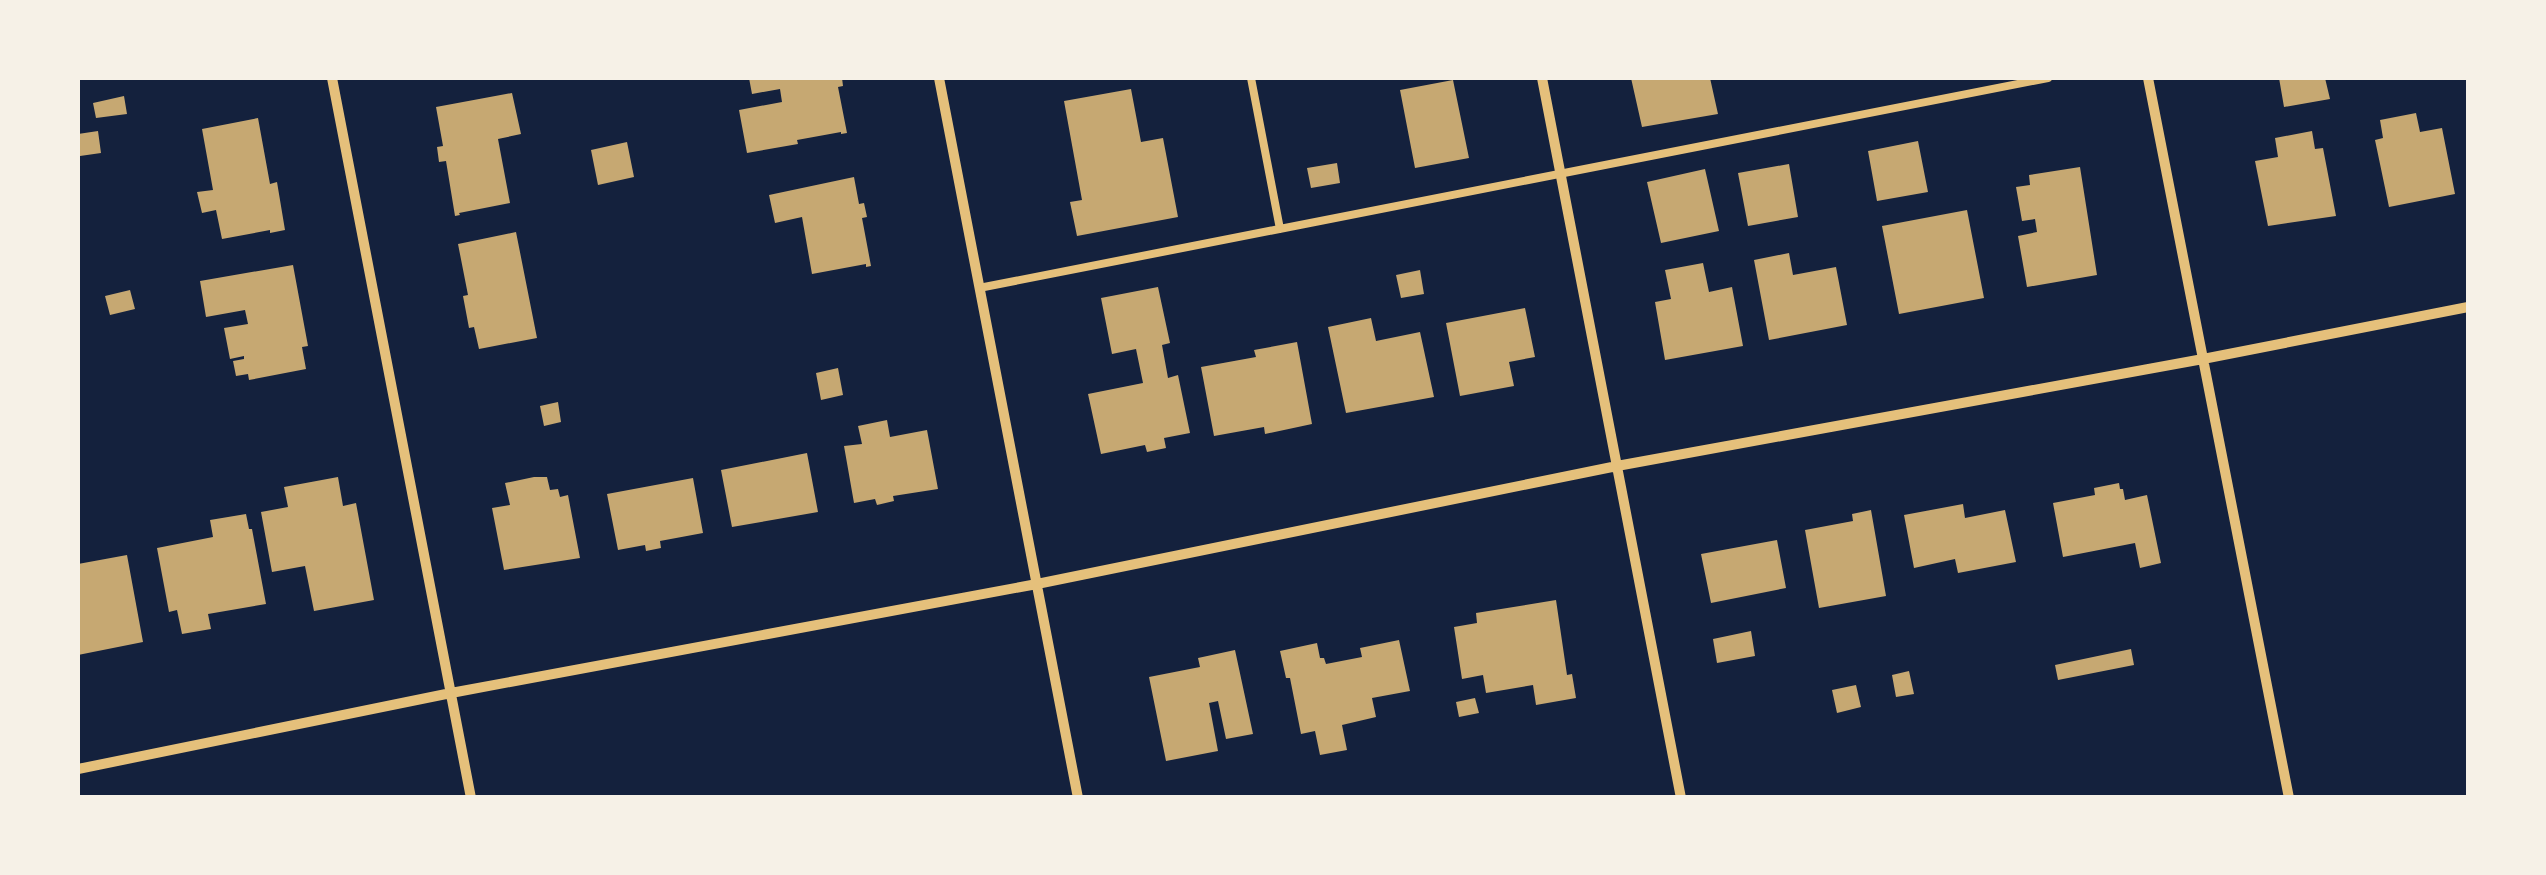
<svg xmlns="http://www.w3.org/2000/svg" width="2546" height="875" viewBox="0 0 2546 875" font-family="Poppins,sans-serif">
	<rect width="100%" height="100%" fill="#14213d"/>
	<path fill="#c6a872" d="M749,78H842L843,86L838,87L847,133L841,134V132L797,140L798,144L747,153L739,110L782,102L780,89L752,94Z
		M1631,78H1710L1718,114L1642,127Z
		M2279,78H2325L2330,99L2284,107Z
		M1453,80L1469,158L1415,168L1400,90Z
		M1131,89L1141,142L1163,138L1178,217L1077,236L1070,202L1082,200L1064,101Z
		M512,93L521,134L498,139L510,203L459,213L460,215L455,216L446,161L439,162L437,147L443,146L436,107Z
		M124,96L127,114L96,118L93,103Z
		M2416,113L2420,132L2442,128L2455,194L2389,207L2375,140L2383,138L2380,120Z
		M258,118L270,184L277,182L285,230L270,233V230L222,239L216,210L202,213L197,192L213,190L202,129Z
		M98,131L101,153L80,156L78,134Z
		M2312,131L2315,149L2323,148L2336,216L2268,226L2255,161L2278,157L2275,138Z
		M1918,141L1928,192L1877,201L1868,151Z
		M627,142L634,177L598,185L591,150Z
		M1337,163L1340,183L1311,188L1307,168Z
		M1789,164L1798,217L1748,226L1738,173Z
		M2080,167L2097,275L2027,287L2018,236L2037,232L2035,219L2022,221L2016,187L2030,185L2029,175Z
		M1705,169L1719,231L1661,243L1647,182Z
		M854,177L859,204L864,203L867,217L862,218L871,266L866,267V264L812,274L802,217L775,223L769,195Z
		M1967,210L1984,298L1899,314L1882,226Z
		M516,232L537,338L479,349L474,327L469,328L463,296L468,295L458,244Z
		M1789,253L1793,275L1836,267L1847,325L1769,340L1754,260Z
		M1703,263L1709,292L1732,287L1743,346L1665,360L1655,302L1671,299L1665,270Z
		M293,265L308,346L302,347L306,369L249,380L248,374L236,376L233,361L244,359V356L230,359L224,328L248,324L245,310L206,317L200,281Z
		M1420,270L1424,294L1401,298L1396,275Z
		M1158,287L1170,343L1162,345L1168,378L1178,375L1190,433L1164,438L1166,448L1147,452L1145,445L1101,454L1088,394L1143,383L1136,349L1112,354L1101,298Z
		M130,290L135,309L110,315L105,296Z
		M1525,308L1535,357L1509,362L1514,386L1460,396L1446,323Z
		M1371,318L1376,341L1420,332L1434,397L1346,413L1328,327Z
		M1297,342L1312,424L1265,434L1264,427L1214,436L1201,367L1256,357L1254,350Z
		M838,368L843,395L821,400L816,373Z
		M558,402L561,422L544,426L540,406Z
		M887,420L890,437L927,430L938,489L893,496L894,501L877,505L875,499L854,503L844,446L862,444L858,426Z
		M807,453L818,512L732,527L721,470Z
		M338,477L343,506L356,503L374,600L314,611L305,566L272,572L261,512L288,507L284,487Z
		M534,477H547L550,490L558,489L560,497L568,495L580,558L504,570L492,508L510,505L505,483Z
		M693,478L703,533L660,541L661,548L646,551L645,545L618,550L607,494Z
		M2119,483L2120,489H2123L2125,500L2147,495L2161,563L2140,568L2135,543L2063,557L2053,503L2095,495L2094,488Z
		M1963,504L1965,518L2005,510L2016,562L1958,573L1955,559L1914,568L1904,515Z
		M1871,510L1886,596L1819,608L1805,530L1853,521L1852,514Z
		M246,514L249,529H252L266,604L208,614L211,629L182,634L177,610L169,612L157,548L213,537L210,520Z
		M1777,540L1786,588L1711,603L1701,554Z
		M127,555L143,642L78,655V564Z
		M1556,600L1567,675L1572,674L1576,698L1536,705L1533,685L1486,693L1483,675L1462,679L1454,627L1477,623L1476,613Z
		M1751,631L1755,656L1717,663L1713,639Z
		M1399,640L1410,691L1372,698L1376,717L1342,725L1347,750L1320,755L1315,731L1301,734L1290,678H1286L1280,651L1317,643L1320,658H1324L1326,664L1362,657L1360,648Z
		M2131,649L2134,665L2058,680L2055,665Z
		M1235,650L1253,734L1226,739L1218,701L1209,703L1218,751L1166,761L1149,677L1200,667L1198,658Z
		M1909,671L1914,694L1896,697L1892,675Z
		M1856,685L1861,707L1837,713L1832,690Z
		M1475,698L1479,713L1459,717L1456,702Z"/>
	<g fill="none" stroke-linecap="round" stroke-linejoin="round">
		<path stroke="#e5c07b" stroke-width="8" d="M1251,78L1280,229
			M979,288L2048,78"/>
		<path stroke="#e5c07b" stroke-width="10" d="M332,78L471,798
			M939,78L1078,798
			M1542,78L1681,798
			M2148,78L2289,798
			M78,769L451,693L1037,584L1617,466L2203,359L2468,307"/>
	</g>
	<rect width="2546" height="875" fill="none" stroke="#f6f1e7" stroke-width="160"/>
</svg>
